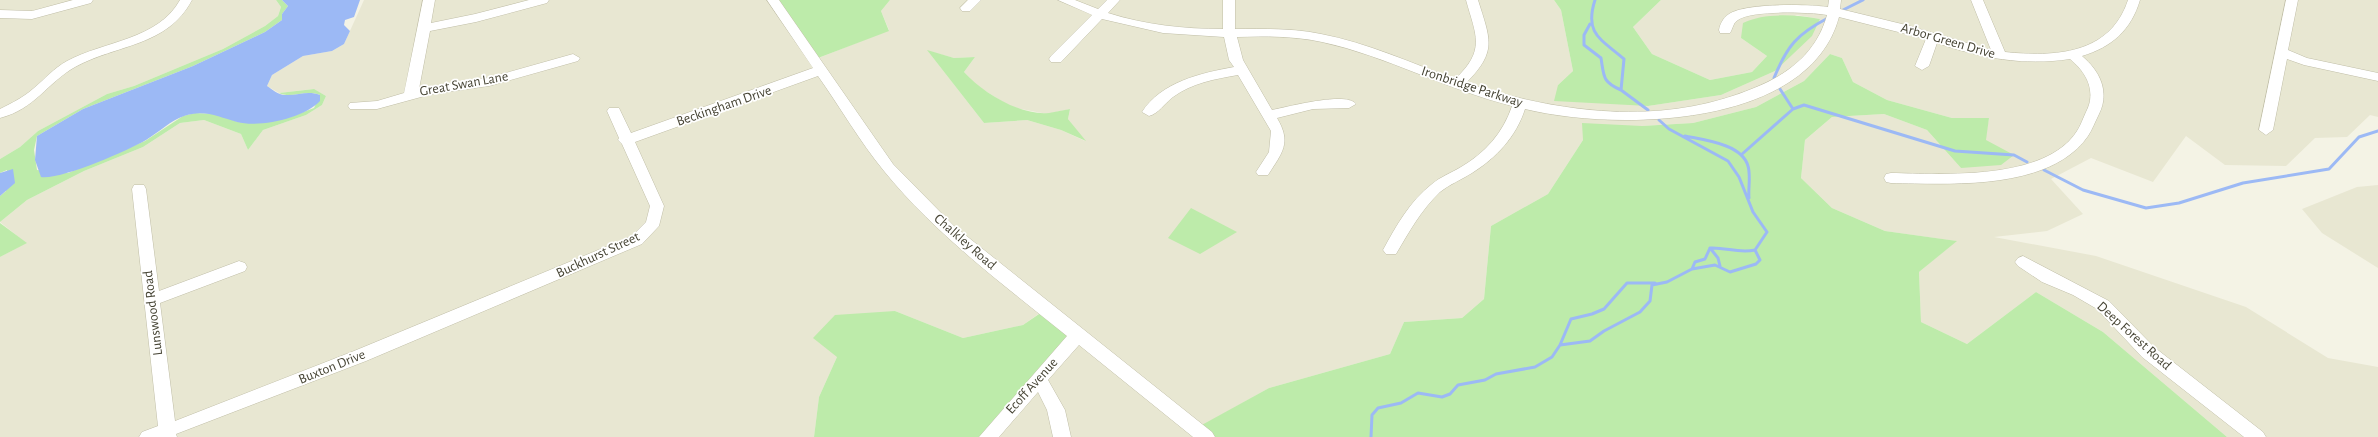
<svg xmlns="http://www.w3.org/2000/svg" width="2378" height="437" viewBox="0 0 2378 437" font-family="'Alegreya Sans',sans-serif">
	<rect width="100%" height="100%" fill="#f4f3e5"/>
	<path fill="#e8e7d2" fill-rule="evenodd" d="M0,0H276L281,7L278,16L265,26L223,49L134,86L107,94L38,131L20,147L0,159Z
		M364,0H772L888,169L1044,310L1023,325L963,338L895,311L837,357L819,397L814,437H0V257L26,243L0,222L27,200L84,171L143,147L180,123L204,120L241,134L248,150L263,130L306,115L322,105L326,96L313,89L279,93L267,86L272,75L303,56L332,51L344,44Z
		M890,0H1554L1561,10L1573,71L1558,85L1648,106L1721,95L1775,71L1820,19L1797,15L1741,38L1767,56L1752,72L1710,80L1652,54L1633,27L1661,0H2378V117L2370,115L2347,137L2315,138L2286,166L2225,165L2186,136L2153,182L2091,158L2051,179L2083,214L2047,231L1994,237L2096,256L2246,307L2328,358L2378,367V437H2227L2103,332L2036,292L1967,344L1921,322L1919,272L1956,241L1885,231L1832,208L1801,178L1805,140L1832,117L1884,114L1927,130L1961,168L1985,140L1989,118H1952L1887,100L1853,82L1842,58L1830,54L1804,81L1756,107L1693,123L1642,126L1583,140L1548,194L1491,226L1484,299L1462,318L1404,322L1390,354L1269,388L1198,428L917,197L816,59L889,30L881,11ZM928,51L954,58L975,57L964,72L976,85L1011,107L1047,114L1070,109L1068,119L1085,141L1061,130L1027,120L984,123Z
		M2378,185V268L2322,233L2302,209L2357,187Z
		M1078,337L1205,437H987Z"/>
	<path fill="#bdebaa" d="M276,0H282L288,6L282,14V20L265,32L193,66L83,109L37,136L34,150L37,170L68,173L145,141L183,116L195,113L216,114L238,122L250,123L290,117L314,108L320,95C306,89 292,99 279,93L314,89L326,96L322,105L306,115L263,130L248,150L241,134L204,120L180,123L143,147L84,171L27,200L0,222V196L6,191L7,170L0,173V159L20,147L38,131L107,94L134,86L223,49L265,26L278,16L281,7Z
		M778,0H890L881,11L889,31L818,58Z
		M1554,0H1661L1633,27L1652,54L1710,80L1752,72L1767,56L1741,38L1743,23C1765,12 1796,15 1820,19L1812,36L1775,71L1721,95L1648,106L1554,101L1558,85L1573,71L1561,10Z
		M927,50L954,58L975,57L964,72C982,92 1020,116 1049,113C1056,112 1063,110 1070,109L1068,119L1086,141L1061,130L1027,120L984,123Z
		M1830,54L1842,58L1853,82L1887,100L1952,118H1989L1986,140L2014,155L2001,165L1961,168L1927,130L1884,114L1832,117L1805,140L1801,178L1832,208L1885,231L1957,241L1919,272L1921,322L1967,344L2036,292L2103,332L2227,437H1213L1200,426L1269,388L1390,354L1404,322L1462,318L1484,299L1491,226L1548,194L1583,140L1582,123L1642,126L1693,123L1756,107L1804,81Z
		M1191,208L1237,232L1200,254L1168,238Z
		M0,223L27,243L0,257Z
		M895,311L963,338L1023,325L1042,312L1067,336L982,437H814L819,397L837,357L813,338L835,315Z"/>
	<path fill="#9cb9f5" d="M282,0H360L354,17L345,20L344,25L350,31L344,44L332,51L303,56L272,75L267,86C272,89 278,95 285,95C298,96 307,90 320,95V101C304,118 260,128 237,122C219,117 204,109 184,116C171,120 158,133 146,140C127,151 61,180 41,177L35,160L37,136L83,109L193,66L265,32L282,20V14L288,6Z
		M13,169L15,183L0,196V173Z"/>
	<g fill="none" stroke-linecap="round" stroke-linejoin="round">
		<path stroke="#9cb9f5" stroke-width="3" d="M1595,0C1584,34 1601,39 1624,59L1621,90L1648,110
			M1843,10L1863,0
			M1590,24L1584,35V45L1601,58C1604,76 1602,82 1621,90
			M1774,78C1787,46 1797,34 1828,18
			M1793,109L1804,105L1955,151L2014,155L2027,162
			M1685,136C1704,140 1742,144 1748,166C1751,176 1748,188 1749,198
			M1741,155L1793,109L1780,89
			M2044,170L2083,190L2146,208L2179,203L2243,183L2329,169L2359,137L2378,131
			M1710,248L1718,258L1720,266
			M1692,269L1695,262L1705,259L1710,248C1726,247 1739,254 1755,250
			M1560,345L1571,319L1592,314L1604,309L1627,283H1655
			M1371,437L1372,415L1378,408L1401,403L1418,393L1442,397L1450,394L1458,385L1485,380L1496,374L1535,367L1552,357L1560,345L1590,341L1604,331L1640,312L1650,301L1652,285L1667,282L1692,269L1715,265L1730,272L1756,264L1760,260L1755,250L1767,232L1753,212L1739,177L1728,161L1669,129L1659,120"/>
		<g stroke="#c0bea7" stroke-width="1">
			<path id="minor" d="M73,0H93L91,3L32,19L0,18V10L32,11Z
				M180,0H192C167,47 117,44 75,67C47,83 35,109 0,118V109C12,103 24,97 34,88C45,79 54,68 67,61C104,41 158,40 180,0Z
				M423,0H435L431,23L475,14L529,0H549L547,3L476,22L430,31L419,89L488,78L573,54L580,58L578,61L489,86L432,94L377,109H350L348,106L350,103L377,101L404,93Z
				M767,0H779L893,164L954,226L1212,432L1215,437H1193L1079,345L1048,380L1065,410L1071,437H1053L1047,410L1038,392L999,437H979L1067,336C1004,285 936,235 884,171C860,142 840,107 818,76L635,142L664,206L659,226L642,244L366,361L176,434L177,437H139L142,432L158,426L132,189L134,185H144L146,189L159,291L239,261L245,263L247,267L245,271L160,303L175,421L354,351L632,236L646,222L650,206L622,144L618,140L619,138L607,111L609,108H619L631,133L813,68Z
				M968,0H981L970,11H962L960,8Z
				M1058,0H1075L1098,9L1107,0H1120L1108,13C1146,25 1184,29 1223,29V0H1235V29C1264,29 1293,28 1321,34C1368,43 1411,63 1455,79C1486,50 1476,36 1466,0H1478C1490,39 1498,51 1466,83C1560,113 1661,127 1754,88C1789,74 1817,52 1827,15C1810,12 1751,10 1738,20C1733,23 1733,28 1730,33H1720L1719,30C1720,24 1723,18 1729,14C1745,3 1807,4 1828,7L1829,0H1841L1840,9L1906,25L1991,50L1971,0H1983L2005,52C2054,57 2110,55 2128,0H2140C2131,30 2112,47 2082,56C2100,71 2110,92 2099,114C2095,122 2092,130 2088,136C2050,191 1949,184 1891,183L1886,182L1884,178L1886,174L1891,173C1943,174 2045,181 2077,131C2081,125 2083,118 2086,112C2097,91 2086,72 2070,59C2023,66 1981,58 1937,43L1929,66L1922,70L1915,66L1926,39L1839,17C1809,129 1615,131 1525,109C1516,137 1496,158 1472,173C1461,180 1450,184 1440,192C1421,210 1409,232 1396,254H1386L1383,250C1396,226 1410,201 1432,184C1440,177 1451,173 1461,167C1485,153 1503,133 1512,106C1447,90 1387,56 1322,42C1294,36 1265,36 1237,37L1243,60L1272,110C1287,107 1347,91 1356,104L1349,108L1313,109L1277,118C1292,143 1282,153 1268,175H1258L1256,172L1269,152L1271,131L1238,75C1215,79 1192,83 1173,97C1165,103 1158,114 1149,116L1142,112C1161,82 1201,73 1234,67L1229,60L1224,37L1163,33L1102,19L1061,62H1051L1049,59L1051,56L1092,15Z
				M2286,0H2298L2288,50L2307,58L2378,73V81L2304,65L2287,59L2273,130L2266,135L2259,130Z
				M2023,256L2109,301L2154,347L2263,432L2266,437H2244L2142,357L2097,309L2073,295L2042,282L2018,266L2015,262L2018,258Z"/>
		</g>
		<use href="#minor" fill="#fff" fill-rule="evenodd"/>
	</g>
	<g text-anchor="middle" dominant-baseline="central" stroke-width="3.5" stroke-linejoin="round" paint-order="stroke">
		<g font-size="14" fill="#464434" stroke="#fff">
			<text transform="translate(1948 41) rotate(16)">Arbor Green Drive</text>
			<text transform="translate(464 84) rotate(-10)">Great Swan Lane</text>
			<text transform="translate(1472 87) rotate(18)">Ironbridge Parkway</text>
			<text transform="translate(724 106) rotate(-19)">Beckingham Drive</text>
			<text transform="translate(965 242) rotate(41)">Chalkley Road</text>
			<text transform="translate(598 255) rotate(-25)">Buckhurst Street</text>
			<text transform="translate(153 313) rotate(-97)">Lunswood Road</text>
			<text transform="translate(2134 336) rotate(42)">Deep Forest Road</text>
			<text transform="translate(332 367) rotate(-22)">Buxton Drive</text>
			<text transform="translate(1032 386) rotate(-48)">Ecoff Avenue</text>
		</g>
	</g>
</svg>
